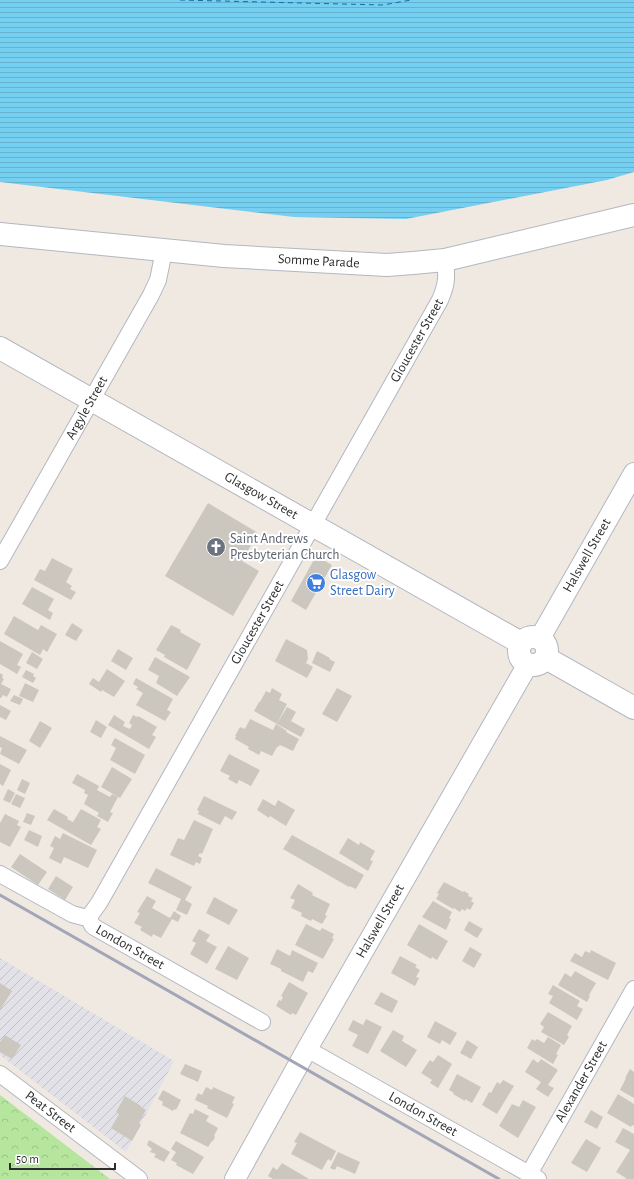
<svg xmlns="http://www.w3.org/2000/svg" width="634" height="1179" viewBox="0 0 634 1179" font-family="'Alegreya Sans',sans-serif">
	<defs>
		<pattern id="industrial-furrows" width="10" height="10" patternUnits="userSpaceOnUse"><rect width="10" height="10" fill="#e3e1e8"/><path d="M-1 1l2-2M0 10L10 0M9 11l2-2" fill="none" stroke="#c3c1c7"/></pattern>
		<pattern id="park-crowns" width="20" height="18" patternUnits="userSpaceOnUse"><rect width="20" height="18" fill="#b6e59e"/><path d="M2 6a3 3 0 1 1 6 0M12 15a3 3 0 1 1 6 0" fill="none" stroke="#9dc588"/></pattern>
		<pattern id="water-rules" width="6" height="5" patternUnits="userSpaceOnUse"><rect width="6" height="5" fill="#75cff0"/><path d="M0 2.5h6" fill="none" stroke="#66b2ce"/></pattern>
	</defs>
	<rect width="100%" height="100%" fill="#efe9e1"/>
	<path fill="url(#industrial-furrows)" d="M0,958L174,1061L126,1152L0,1055Z"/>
	<path fill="url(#park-crowns)" d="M0,1095L110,1179H0Z"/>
	<path fill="url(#water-rules)" d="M0,0H634V172L607,180L406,219L294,217L0,182Z"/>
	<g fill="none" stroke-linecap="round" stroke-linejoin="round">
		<path stroke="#0d6fa3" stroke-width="1" stroke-dasharray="5 4" stroke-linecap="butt" d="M180,0L383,5L411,0"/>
	</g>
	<path fill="#cbc7bf" d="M208,503L258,533L242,561L259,571L233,616L165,576Z
		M316,556L332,565L306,610L291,601Z
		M52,558L73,569L66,582L72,586L70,589L76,592L71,600L34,580L40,569L45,571Z
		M32,587L54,599L48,610L53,613L50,620L22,604Z
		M14,616L38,630L41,625L57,634L47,652L43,649L40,655L4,634Z
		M72,623L83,630L76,641L65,635Z
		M171,625L181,630L180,632L201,644L187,670L164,657L165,655L156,650Z
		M286,639L307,650L308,659L306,663L313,667L307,678L275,661Z
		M0,641L23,654L17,665L21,667L17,674L0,664Z
		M118,649L133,658L126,670L111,661Z
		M317,651L330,658L329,659L335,662L330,672L312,663Z
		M32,652L43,659L37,669L26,663Z
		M155,657L190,677L177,696L156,683L159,676L148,670Z
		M107,669L125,681L114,697L102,690L101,692L89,684L93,678L99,682Z
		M26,670L34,674L33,676L36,678L33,683L22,677Z
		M0,673L3,675L2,678L4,679L1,684L11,689L7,697L3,695L1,698H0Z
		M136,678L173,699L167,710L171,712L165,721L136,705L143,693L136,689L138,687L133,684Z
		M25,683L39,690L33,702L19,696Z
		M272,688L282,694L279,700L287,704L277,724L254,711L259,702H260L266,691L270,693Z
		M337,688L352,696L337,722L322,714Z
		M14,695L23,699L20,705L10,701Z
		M0,705L11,711L6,720L0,717Z
		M287,707L296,712L291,721L305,729L301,737L277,724Z
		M114,715L125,722L123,726L130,729L132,725L129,723L133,715L137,717L138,716L157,727L152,735L156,737L149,749L108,725Z
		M250,719L273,730L276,724L287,731L286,732L299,739L293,751L280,745L278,747H277L272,756L261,751L259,755L248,749L249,747L235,739L236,736H235L240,727L245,729Z
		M96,720L107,727L101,738L90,732Z
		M40,721L52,728L40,748L29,741Z
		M0,736L27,750L19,764L0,754L2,748L0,747Z
		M115,738L145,755L135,774L110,760L116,748L111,745Z
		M229,754L260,770L251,786L239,780L237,784L228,779L230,776L220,771Z
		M0,764L11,770L3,786L0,784Z
		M112,767L132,779L120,798L101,787Z
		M77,774L99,786L97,790L110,797L112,794L118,797L110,812L113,813L108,822L97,816L99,813L84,804L88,795L84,793L85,790L72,783Z
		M22,779L30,783L25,794L17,790Z
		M8,789L15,793L10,803L3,800Z
		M16,794L25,798L20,808L11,804Z
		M204,796L237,812L232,820L225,816L220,825L198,814L199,811L197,810Z
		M263,799L275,806L278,800L295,810L286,826L270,816L269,818L257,810Z
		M54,809L68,817L67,819L73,822L81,809L101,820L97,827L101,829L91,845L47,820Z
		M27,813L35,816L31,825L23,822Z
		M5,814L19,821L17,825L21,827L10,847L0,842V823Z
		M194,820L213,829L202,854L200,853L198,856L202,858L200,864L196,862L194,866L170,855L178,838L184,840Z
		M29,830L42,836L38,847L24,840Z
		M63,833L97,850L88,868L64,857L61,864L49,858L54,848L50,846L55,836L60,839Z
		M292,835L364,875L356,889L349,886V887L283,849Z
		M348,838L359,845L360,842L375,851L370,860L373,861L368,871L339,853Z
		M20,854L47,872L38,885L11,867Z
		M156,868L192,887L185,900L192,904L187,915L176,910L181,899L148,883Z
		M56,876L73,887L65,900L48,889Z
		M444,882L463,892L464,891L469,894L468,896L473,898L471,901L474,903L470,910L467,908L465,911L462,909L460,912L454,908L453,909L436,899L439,894L437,893Z
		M298,884L313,893L312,895L330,904L325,915L327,916L322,924L312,919L311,921L301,916L302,913L291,908L295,900L290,898Z
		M147,896L156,901L152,908L170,918L174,911L181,916L178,922L172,919L161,938L153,934L152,937L140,930L142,927L134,923L140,913L137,912Z
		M214,897L238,910L229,925L206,913Z
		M433,901L452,912L449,918L451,919L446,930L422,917Z
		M469,921L483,929L477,938L464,930Z
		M306,924L320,931L322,928L334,934L332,938L334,939L323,959L295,945Z
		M419,924L448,941L437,960L432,957L431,959L407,945Z
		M199,929L210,935L206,941L217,947L207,964L190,954L196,943L192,941Z
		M228,946L249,958L237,980L215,969Z
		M470,947L482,954L474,968L462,961Z
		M277,949L290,956L292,950L318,963L313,973L308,971L303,982L281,971V969L270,964Z
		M591,950L616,963L608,980L570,961L575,953L582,957L585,951L590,953Z
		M400,956L417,965L415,967L420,970L416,977L419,978L415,986L391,973Z
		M575,971L596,983L589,995L590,996L587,1002L558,985L565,973L571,977Z
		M289,982L308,993L296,1015L292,1013L291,1015L276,1006L279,1000L281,1001L283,997L281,996Z
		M0,983L12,991L0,1010Z
		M553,985L580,1001L577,1006L583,1009L577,1020L549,1003L553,996L548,994Z
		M381,992L398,1001L392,1013L374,1004Z
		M548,1012L572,1026L567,1035L569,1037L564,1045L541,1032L544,1027L540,1024Z
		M366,1019L382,1027L368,1054L352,1046L358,1035L348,1030L353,1020L363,1025Z
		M435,1021L457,1033L450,1045L442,1040L440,1044L427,1037Z
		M393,1030L404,1036L402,1041L417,1050L406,1067L380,1051Z
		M5,1035L21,1045L12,1059L0,1052V1042Z
		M548,1037L561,1045L556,1054L558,1055L553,1064L527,1048L532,1039L535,1041L537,1039L544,1043Z
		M467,1040L478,1047L471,1059L460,1053Z
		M438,1055L452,1064L438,1088L430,1083L432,1080L421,1073L430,1060L433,1062Z
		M533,1059L538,1063L541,1059L558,1070L548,1085L554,1088L548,1097L536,1089L541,1082L525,1072Z
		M185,1064L202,1071L198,1082L180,1074Z
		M630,1069L634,1072V1098L620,1090L626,1078H625Z
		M457,1074L481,1087L472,1103L465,1099V1101L453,1094L454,1093L449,1090Z
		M503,1080L514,1086L497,1114L482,1105L489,1092L491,1093L497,1082L500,1084Z
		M206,1087L212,1090L213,1087L235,1097L232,1103L234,1104L227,1118L207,1108L208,1106L195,1100L198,1093L202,1095Z
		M163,1090L181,1100L176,1110L174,1109L173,1111L162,1105L163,1102L158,1099Z
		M618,1094L634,1104V1126L632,1125L631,1127L607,1113Z
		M125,1096L141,1106V1107L146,1110L139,1123L141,1125L132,1141L111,1128L119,1114L116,1112Z
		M523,1100L536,1107L518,1138L499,1126L512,1104L519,1107Z
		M195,1109L209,1116L206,1121L218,1128L214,1136L215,1137L213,1141H212L208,1147L180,1133L190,1113L193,1114Z
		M591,1110L603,1117L597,1129L584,1122Z
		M623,1128L634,1134V1179H625L626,1178L616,1172L630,1150L615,1142Z
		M300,1132L336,1151L331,1161L328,1159L322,1170L291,1154L297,1143L294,1142Z
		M586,1139L601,1148L587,1172L571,1163Z
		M149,1140L170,1152L164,1162L154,1157L156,1154L150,1152L152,1149L147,1145Z
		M176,1141L204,1157L193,1174L176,1165L177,1163L171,1160L176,1152L171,1149Z
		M338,1152L360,1162L355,1174L337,1166L335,1170L330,1168Z
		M282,1163L309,1179H273L268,1176L273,1167L277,1170Z"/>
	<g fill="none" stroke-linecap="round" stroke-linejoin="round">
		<g stroke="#b4b7c1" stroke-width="18">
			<g id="minor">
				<path id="s1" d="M0,561L151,295L158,280L164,251"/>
				<path d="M0,874L72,914L83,917H88"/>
				<path id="s2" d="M88,917L91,914L99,903L440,300C447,284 447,277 445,260"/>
				<path id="s3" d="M88,917L92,925L94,927L262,1022"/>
				<path id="s4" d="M307,1049L538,1179"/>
				<path id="s5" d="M0,1074L139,1179"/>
				<path id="s6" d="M529,1174L634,989"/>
			</g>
		</g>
		<g stroke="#b4b7c1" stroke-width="22">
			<g id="tertiary">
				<path id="s7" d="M540,638L634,473"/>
				<path id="s8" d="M235,1179L307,1049L528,664"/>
			</g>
		</g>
		<g stroke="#b4b7c1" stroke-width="24">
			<g id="secondary">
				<path id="s9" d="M0,234L224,256L387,265L413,263L445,260L634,215"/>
				<path id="s10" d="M0,348L521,643"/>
				<circle cx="533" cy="651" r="14"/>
				<path d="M546,658L634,708"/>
			</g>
		</g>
		<use href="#minor" stroke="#fff" stroke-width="16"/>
		<use href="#tertiary" stroke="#fff" stroke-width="20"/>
		<use href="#secondary" stroke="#fff" stroke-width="22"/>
		<path stroke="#a3a6b8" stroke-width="3" d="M0,895L499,1179"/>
	</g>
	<defs>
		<g id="church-disc" transform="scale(1)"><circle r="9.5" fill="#6b7280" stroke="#fff"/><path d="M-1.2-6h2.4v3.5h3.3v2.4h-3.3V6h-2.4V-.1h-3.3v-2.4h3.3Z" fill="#fff"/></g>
		<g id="supermarket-disc" transform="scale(1)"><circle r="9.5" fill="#3f7fe0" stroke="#fff"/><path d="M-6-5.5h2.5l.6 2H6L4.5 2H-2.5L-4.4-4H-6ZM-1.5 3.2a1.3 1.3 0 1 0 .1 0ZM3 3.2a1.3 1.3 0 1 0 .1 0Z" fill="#fff"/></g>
	</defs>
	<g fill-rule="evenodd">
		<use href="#church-disc" x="216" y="547"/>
		<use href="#supermarket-disc" x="316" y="583"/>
	</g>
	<g text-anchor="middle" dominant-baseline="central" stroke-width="4" stroke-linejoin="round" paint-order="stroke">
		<g font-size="14" fill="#2e2e2e" stroke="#fff">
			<text stroke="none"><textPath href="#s9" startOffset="320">Somme Parade</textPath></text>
			<text stroke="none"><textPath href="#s2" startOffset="664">Gloucester Street</textPath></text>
			<text stroke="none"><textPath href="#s1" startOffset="176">Argyle Street</textPath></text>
			<text stroke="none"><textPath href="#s10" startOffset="300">Glasgow Street</textPath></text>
			<text stroke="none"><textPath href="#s7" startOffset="95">Halswell Street</textPath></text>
			<text stroke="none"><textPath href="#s2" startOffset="340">Gloucester Street</textPath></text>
			<text stroke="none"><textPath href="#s8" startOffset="296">Halswell Street</textPath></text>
			<text stroke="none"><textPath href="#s3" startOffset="53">London Street</textPath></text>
			<text stroke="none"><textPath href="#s6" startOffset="106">Alexander Street</textPath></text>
			<text stroke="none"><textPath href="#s5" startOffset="63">Peat Street</textPath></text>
			<text stroke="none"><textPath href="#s4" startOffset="133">London Street</textPath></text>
		</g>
		<g font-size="14" fill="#5b616d" stroke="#fff" text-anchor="start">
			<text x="230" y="539">Saint Andrews<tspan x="230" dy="16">Presbyterian Church</tspan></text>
		</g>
		<g font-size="14" fill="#366cbe" stroke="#fff" text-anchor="start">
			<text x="330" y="575">Glasgow<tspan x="330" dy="16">Street Dairy</tspan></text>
		</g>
	</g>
	<path d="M10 1163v6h105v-6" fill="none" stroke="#2e2e2e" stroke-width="2"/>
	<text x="16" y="1163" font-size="12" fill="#2e2e2e" stroke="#ffffff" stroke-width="3" paint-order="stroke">50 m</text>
</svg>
